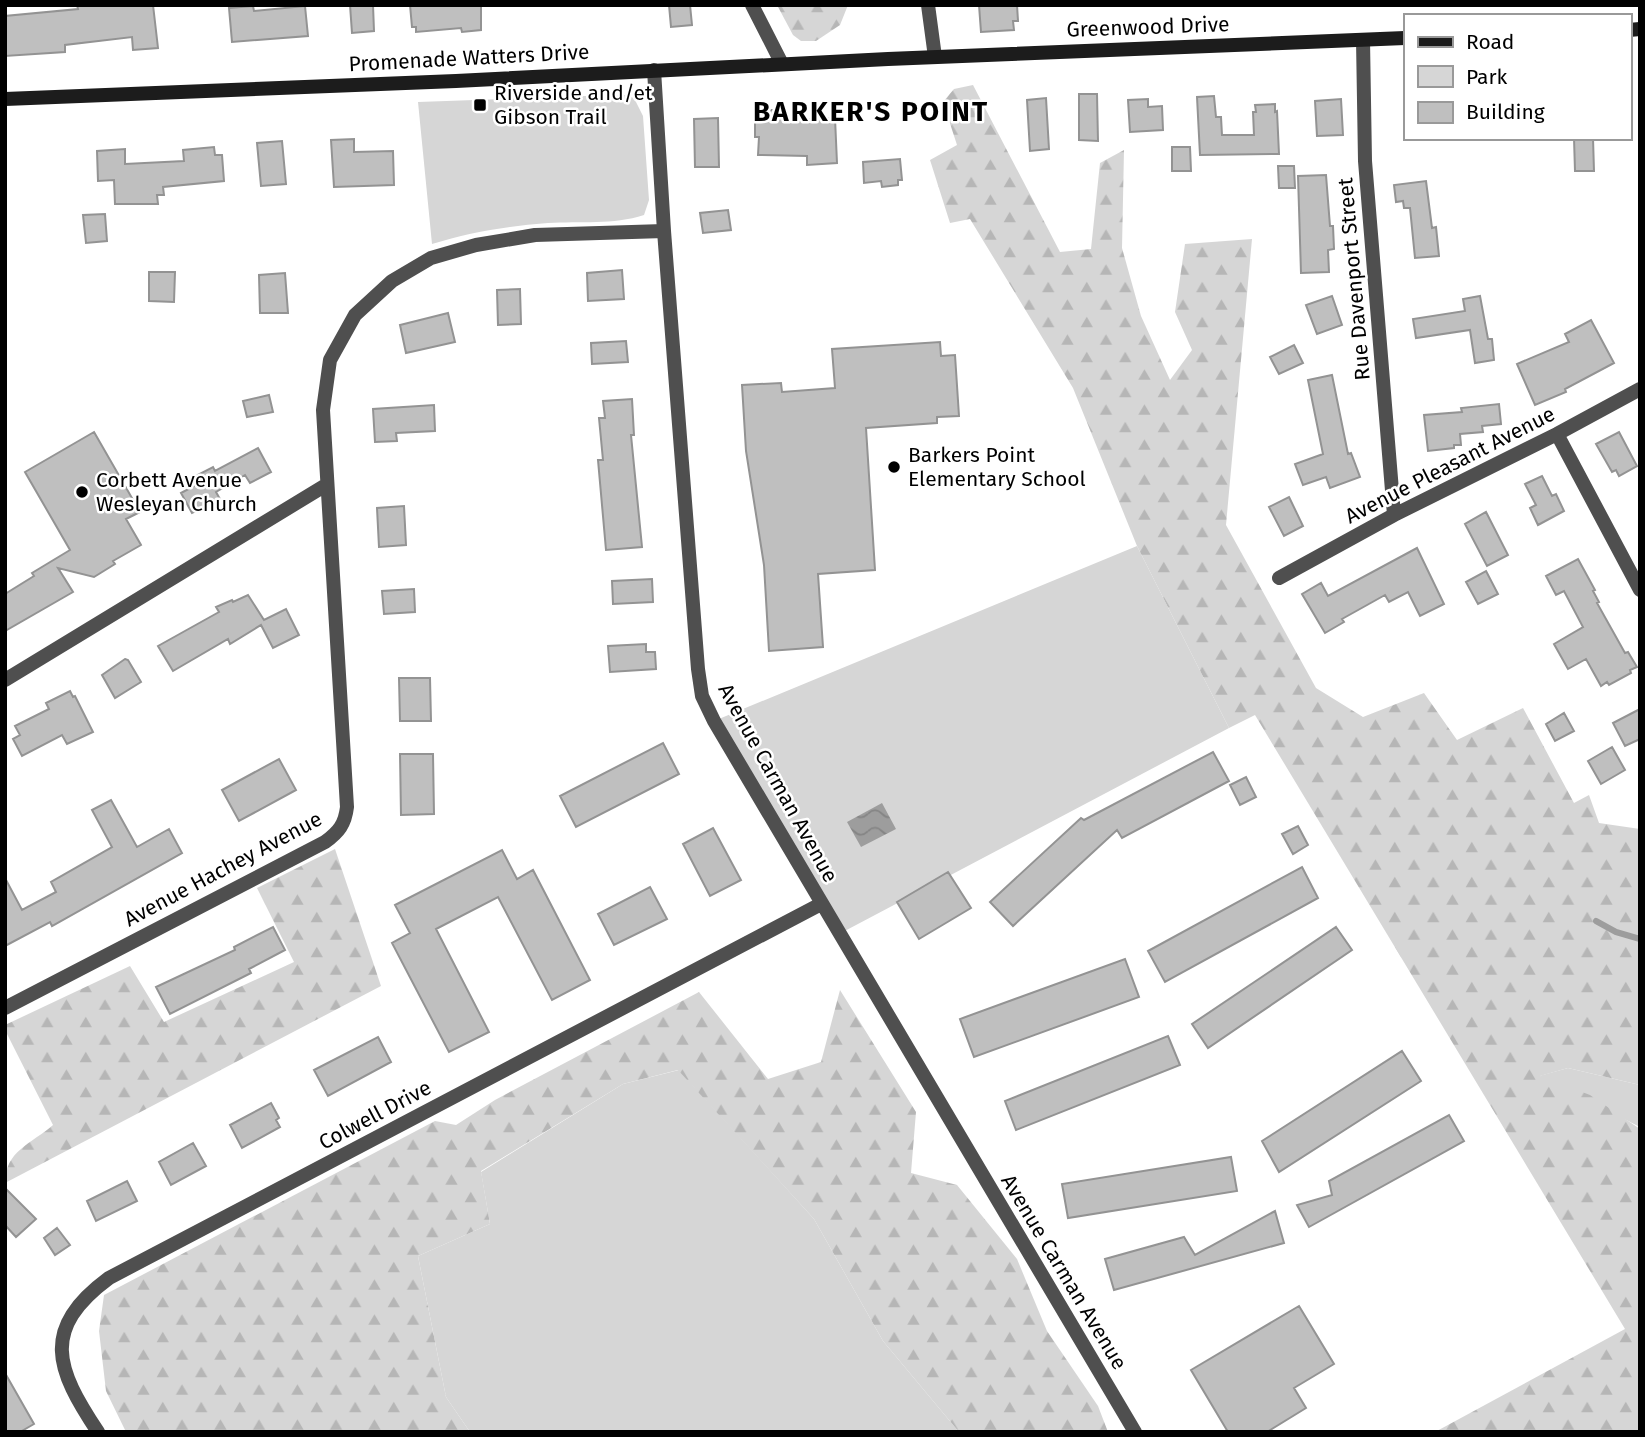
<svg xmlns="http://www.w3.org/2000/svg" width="1645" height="1437" viewBox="0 0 1645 1437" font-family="'Fira Sans',sans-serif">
	<defs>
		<pattern id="forest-firs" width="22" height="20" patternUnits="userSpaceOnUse" patternTransform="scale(1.75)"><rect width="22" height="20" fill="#d6d6d6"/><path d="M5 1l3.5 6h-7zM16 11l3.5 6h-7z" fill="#b6b6b6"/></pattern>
		<pattern id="water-waves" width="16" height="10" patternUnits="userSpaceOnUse" patternTransform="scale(1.75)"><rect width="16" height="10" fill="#9d9d9d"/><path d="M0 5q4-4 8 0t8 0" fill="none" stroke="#858585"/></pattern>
	</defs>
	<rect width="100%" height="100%" fill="#fff"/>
	<path fill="#d6d6d6" d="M614,95H626L634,98L643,116L649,200L644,215C613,225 580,221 548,223C508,226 470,232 432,244L418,102Z
		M1137,546L1229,728L839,934L714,721Z
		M1568,1068L1640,1085V1129L1638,1126L1539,1076Z
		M679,1070L814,1219L883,1341L959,1432H470L446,1397L418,1256L490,1224L481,1172L623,1084Z"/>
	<path fill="url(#forest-firs)" d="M777,5H848L840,25L816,41H801L793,35Z
		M973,85L1060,252L1091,249L1100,163L1124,150L1122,248L1141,316L1170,380L1192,350L1175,312L1185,244L1252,239L1226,525L1316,688L1363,717L1424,693L1457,740L1523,708L1574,803L1589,795L1599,823L1640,829V1085L1568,1068L1540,1076L1590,1095L1640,1129V1432H1435L1625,1329L1255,715L1229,728L1137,546L1073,388L970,219L950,223L930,160L957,145L943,102L954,89Z
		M335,849L381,986L5,1183C5,1151 31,1144 53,1125L5,1030V1025L130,966L164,1022L294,962L257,888Z
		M840,990L916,1112L911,1173L957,1185L1017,1259L1047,1331L1098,1406L1108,1432H959L883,1341L814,1219L678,1070L623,1084L481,1171L490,1224L418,1256L446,1397L470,1432H126L106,1391L99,1331L104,1295L435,1121L456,1125L495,1100L699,992L768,1079L821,1062Z"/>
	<path fill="url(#water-waves)" d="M882,803L896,829L861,847L847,822Z"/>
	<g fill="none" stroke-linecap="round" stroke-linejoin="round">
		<path stroke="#9d9d9d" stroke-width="6" d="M1596,921L1616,932L1640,939"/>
	</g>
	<path fill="#bfbfbf" stroke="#939393" stroke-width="2" d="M77,5H153L158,48L133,50L132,37L65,45V52L5,56V16L78,9Z
		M350,5H373L374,31L352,33Z
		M410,5H481V30L462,32L461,28L416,32V27H412Z
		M669,5H690L692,25L671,27Z
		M979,5H1017L1018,21H1013L1014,30L981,32Z
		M253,6L254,11L305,6L308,36L232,42L229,8Z
		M1079,94H1097L1098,141L1079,140Z
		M1214,96L1216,117H1221L1222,135H1254L1253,112H1256L1255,105L1275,104V112L1277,111L1279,154L1200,155L1197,97Z
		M1046,98L1049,149L1030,151L1027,100Z
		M1148,99V107L1162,106L1163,130L1130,132L1128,100Z
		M1341,99L1343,135L1317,136L1315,101Z
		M755,110H784V120L835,118L837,163L807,165V156L758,155L759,137H755Z
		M718,118L719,167H695L694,119Z
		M1574,138H1593L1594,171H1575Z
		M354,139V152L393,151L394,185L334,187L331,140Z
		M282,141L286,184L261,186L257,143Z
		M214,147L215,155H222L224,181L163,187L164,195H157L158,204H115L114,180L98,181L97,151L125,149V164L184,161L183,150Z
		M1172,147H1190L1191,171H1172Z
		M900,159L902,180H898V185L882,187L881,181L864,183L863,162Z
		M1278,166H1294L1295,188H1279Z
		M1326,175L1330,226H1333L1334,249L1328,250L1329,272L1301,273L1298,176Z
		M1426,181L1432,228L1436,227L1439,256L1415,258L1410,208H1404L1403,201L1396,202L1394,185Z
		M728,210L731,230L703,233L700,213Z
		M105,214L107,241L86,243L83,215Z
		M622,270L624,299L588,301L587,273Z
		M149,272H175L174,302L149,301Z
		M285,273L288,313H260L259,275Z
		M520,289L521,324L498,325L497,290Z
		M1332,296L1342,325L1317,334L1306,305Z
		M1480,296L1488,339H1492L1494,360L1475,363L1470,330L1416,338L1413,319L1465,311L1463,299Z
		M448,313L455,342L406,353L400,325Z
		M1591,320L1614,363L1565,389L1566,392L1535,405L1517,364L1569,342L1565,334Z
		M626,341L628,362L592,364L591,343Z
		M940,342L941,356L955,355L959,416L937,417V423L866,428L875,570L818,574L823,647L769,651L764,565L746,451L742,385L781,383L782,392L835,388L832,349Z
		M1294,345L1303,363L1279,374L1270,357Z
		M1332,375L1348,454L1351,453L1360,477L1330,488L1326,477L1303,485L1295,464L1323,454L1308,380Z
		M269,395L273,412L247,417L243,401Z
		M632,399L634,435H631L642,547L606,550L598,460H603L599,418H605L603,401Z
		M1499,404L1501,424L1482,426L1483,432L1460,434L1461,445H1454V448L1428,451L1424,415L1462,412L1461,408Z
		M434,405L435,431L396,433L397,441L375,442L373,409Z
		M94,432L140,512L126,519L141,545L113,561L115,564L94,577L58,568L73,592L5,631V594L34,576L32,573L70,550L25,472Z
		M1619,432L1637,466L1619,476L1616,470L1612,472L1596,444Z
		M258,448L271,472L250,483L245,475L216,492L220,499L192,513L181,493L196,485L192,478L213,467L215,471Z
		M1542,476L1552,496L1556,494L1564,511L1538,525L1530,508L1536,505L1525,484Z
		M1289,497L1303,526L1284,536L1269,507Z
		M404,506L406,545L379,547L377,508Z
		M1486,512L1508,555L1487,566L1465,524Z
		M1417,548L1444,604L1420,616L1408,592L1389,602L1385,595L1342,619L1344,622L1325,633L1302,594L1321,583L1328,596Z
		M1578,559L1595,590L1593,591L1599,602L1597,603L1625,653L1628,652L1637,667L1630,670L1631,673L1609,685L1607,682L1601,686L1586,659L1568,669L1554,644L1583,627L1564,591L1556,595L1546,576Z
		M1486,571L1498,594L1478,604L1466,582Z
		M652,579L653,602L613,604L612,581Z
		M414,589L415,612L384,614L382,591Z
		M248,595L264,620L286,609L299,635L273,648L261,625L230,644L228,639L173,671L158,646L219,612L216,607L232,600L233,602Z
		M646,644V652H655L656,669L610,672L608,646Z
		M125,659L128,660L141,682L115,698L102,675Z
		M399,678H430L431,721H400Z
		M70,691L73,697L75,696L93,732L67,744L62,735L22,756L13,739L20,735L15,726L49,709L46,703Z
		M1640,709V739L1625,746L1613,723Z
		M1564,713L1574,731L1555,741L1546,724Z
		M663,743L679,774L576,827L560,796Z
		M1612,747L1625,770L1601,784L1588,761Z
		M1213,752L1229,781L1122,838L1117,830L1013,926L990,902L1081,818L1084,820Z
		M400,754H433L434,814L401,815Z
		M279,759L296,790L239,821L222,790Z
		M1246,777L1256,797L1240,805L1230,785Z
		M111,800L137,847L169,829L182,853L52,926L50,922L5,946V878L22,910L56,892L51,882L112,847L92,810Z
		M1298,826L1308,845L1293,854L1282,834Z
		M713,828L741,880L710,896L683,844Z
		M502,850L517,879L533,870L590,980L552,1000L498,897L436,929L489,1032L449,1052L392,943L410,933L395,905Z
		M1302,867L1318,898L1165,982L1148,951Z
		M948,872L971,908L919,939L897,902Z
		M650,887L667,919L614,945L598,914Z
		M273,927L285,950L249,969L251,973L170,1014L156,987L235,950L234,947Z
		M1336,927L1352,950L1208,1048L1192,1024Z
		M1125,959L1139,997L974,1057L960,1019Z
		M1168,1036L1180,1065L1016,1130L1005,1101Z
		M378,1037L391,1062L328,1096L314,1070Z
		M1402,1051L1421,1081L1279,1172L1262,1141Z
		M271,1103L279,1118L276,1120L280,1127L242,1148L230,1125Z
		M1449,1115L1464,1141L1309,1227L1297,1205L1332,1195L1329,1181Z
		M193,1143L206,1166L171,1185L159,1162Z
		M1231,1157L1237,1191L1068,1218L1062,1184Z
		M127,1181L137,1201L96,1221L87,1201Z
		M5,1188L36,1219L16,1237L5,1225Z
		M1275,1211L1284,1243L1114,1290L1105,1259L1184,1237L1195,1255Z
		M57,1228L70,1245L55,1255L44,1238Z
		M1299,1306L1334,1364L1294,1388L1306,1408L1267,1432H1228L1191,1370Z
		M5,1373L34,1424L20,1432H5Z"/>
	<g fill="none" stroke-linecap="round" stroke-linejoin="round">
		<path stroke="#4f4f4f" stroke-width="14" d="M752,5L782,64
			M928,5L935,57
			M1363,40L1365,161L1394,515
			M654,70L664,231L698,669L702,696L714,721L1135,1432
			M1557,434L1640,590
			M1279,578L1394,515L1557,434L1640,389
			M5,680L326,485
			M5,1008L325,842C339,832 345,824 347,807L323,410L330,360L355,315L392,281L431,258L476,245L535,235L664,231
			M98,1432C56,1369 40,1329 109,1278L821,904"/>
		<path stroke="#1c1c1c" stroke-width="14" d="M1629,30L1640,29
			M5,99L456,81L888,59L1405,38"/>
	</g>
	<g fill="#000" stroke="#fff" stroke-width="2.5">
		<rect x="473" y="98" width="14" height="14" rx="3.5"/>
		<circle cx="894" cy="467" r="7"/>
		<circle cx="82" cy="492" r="7"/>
	</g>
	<g text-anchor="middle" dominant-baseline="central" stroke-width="5" stroke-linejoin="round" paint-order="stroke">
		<g font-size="21" fill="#000" stroke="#fff">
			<text transform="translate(1148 27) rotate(-2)">Greenwood Drive</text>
			<text transform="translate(469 58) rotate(-3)">Promenade Watters Drive</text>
			<text transform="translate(1354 279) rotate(-95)">Rue Davenport Street</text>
			<text transform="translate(1450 465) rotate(-27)">Avenue Pleasant Avenue</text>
			<text transform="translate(778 783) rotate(61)">Avenue Carman Avenue</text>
			<text transform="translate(223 869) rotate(-28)">Avenue Hachey Avenue</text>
			<text transform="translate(375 1115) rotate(-28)">Colwell Drive</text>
			<text transform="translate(1064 1272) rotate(59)">Avenue Carman Avenue</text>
		</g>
		<g font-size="21" fill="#000" stroke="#fff" text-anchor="start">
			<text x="494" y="93">Riverside and/et<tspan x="494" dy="24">Gibson Trail</tspan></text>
			<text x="908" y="455">Barkers Point<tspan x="908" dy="24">Elementary School</tspan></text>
			<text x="96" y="480">Corbett Avenue<tspan x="96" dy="24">Wesleyan Church</tspan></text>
		</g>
		<g font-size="28" font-weight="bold" letter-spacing="2" fill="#000" stroke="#fff">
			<text x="871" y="111">BARKER'S POINT</text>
		</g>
	</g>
	<rect width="1645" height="1437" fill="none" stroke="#000000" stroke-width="14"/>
	<rect x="1404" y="14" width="228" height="126" fill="#ffffff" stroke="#999999" stroke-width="2"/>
	<rect x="1418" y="37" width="35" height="10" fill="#1c1c1c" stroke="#999999" stroke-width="2"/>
	<text x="1466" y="49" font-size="21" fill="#000000">Road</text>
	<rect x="1418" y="66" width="35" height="21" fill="#d6d6d6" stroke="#999999" stroke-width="2"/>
	<text x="1466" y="84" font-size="21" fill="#000000">Park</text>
	<rect x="1418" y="102" width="35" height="21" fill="#bfbfbf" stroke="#999999" stroke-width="2"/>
	<text x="1466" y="119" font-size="21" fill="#000000">Building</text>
</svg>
